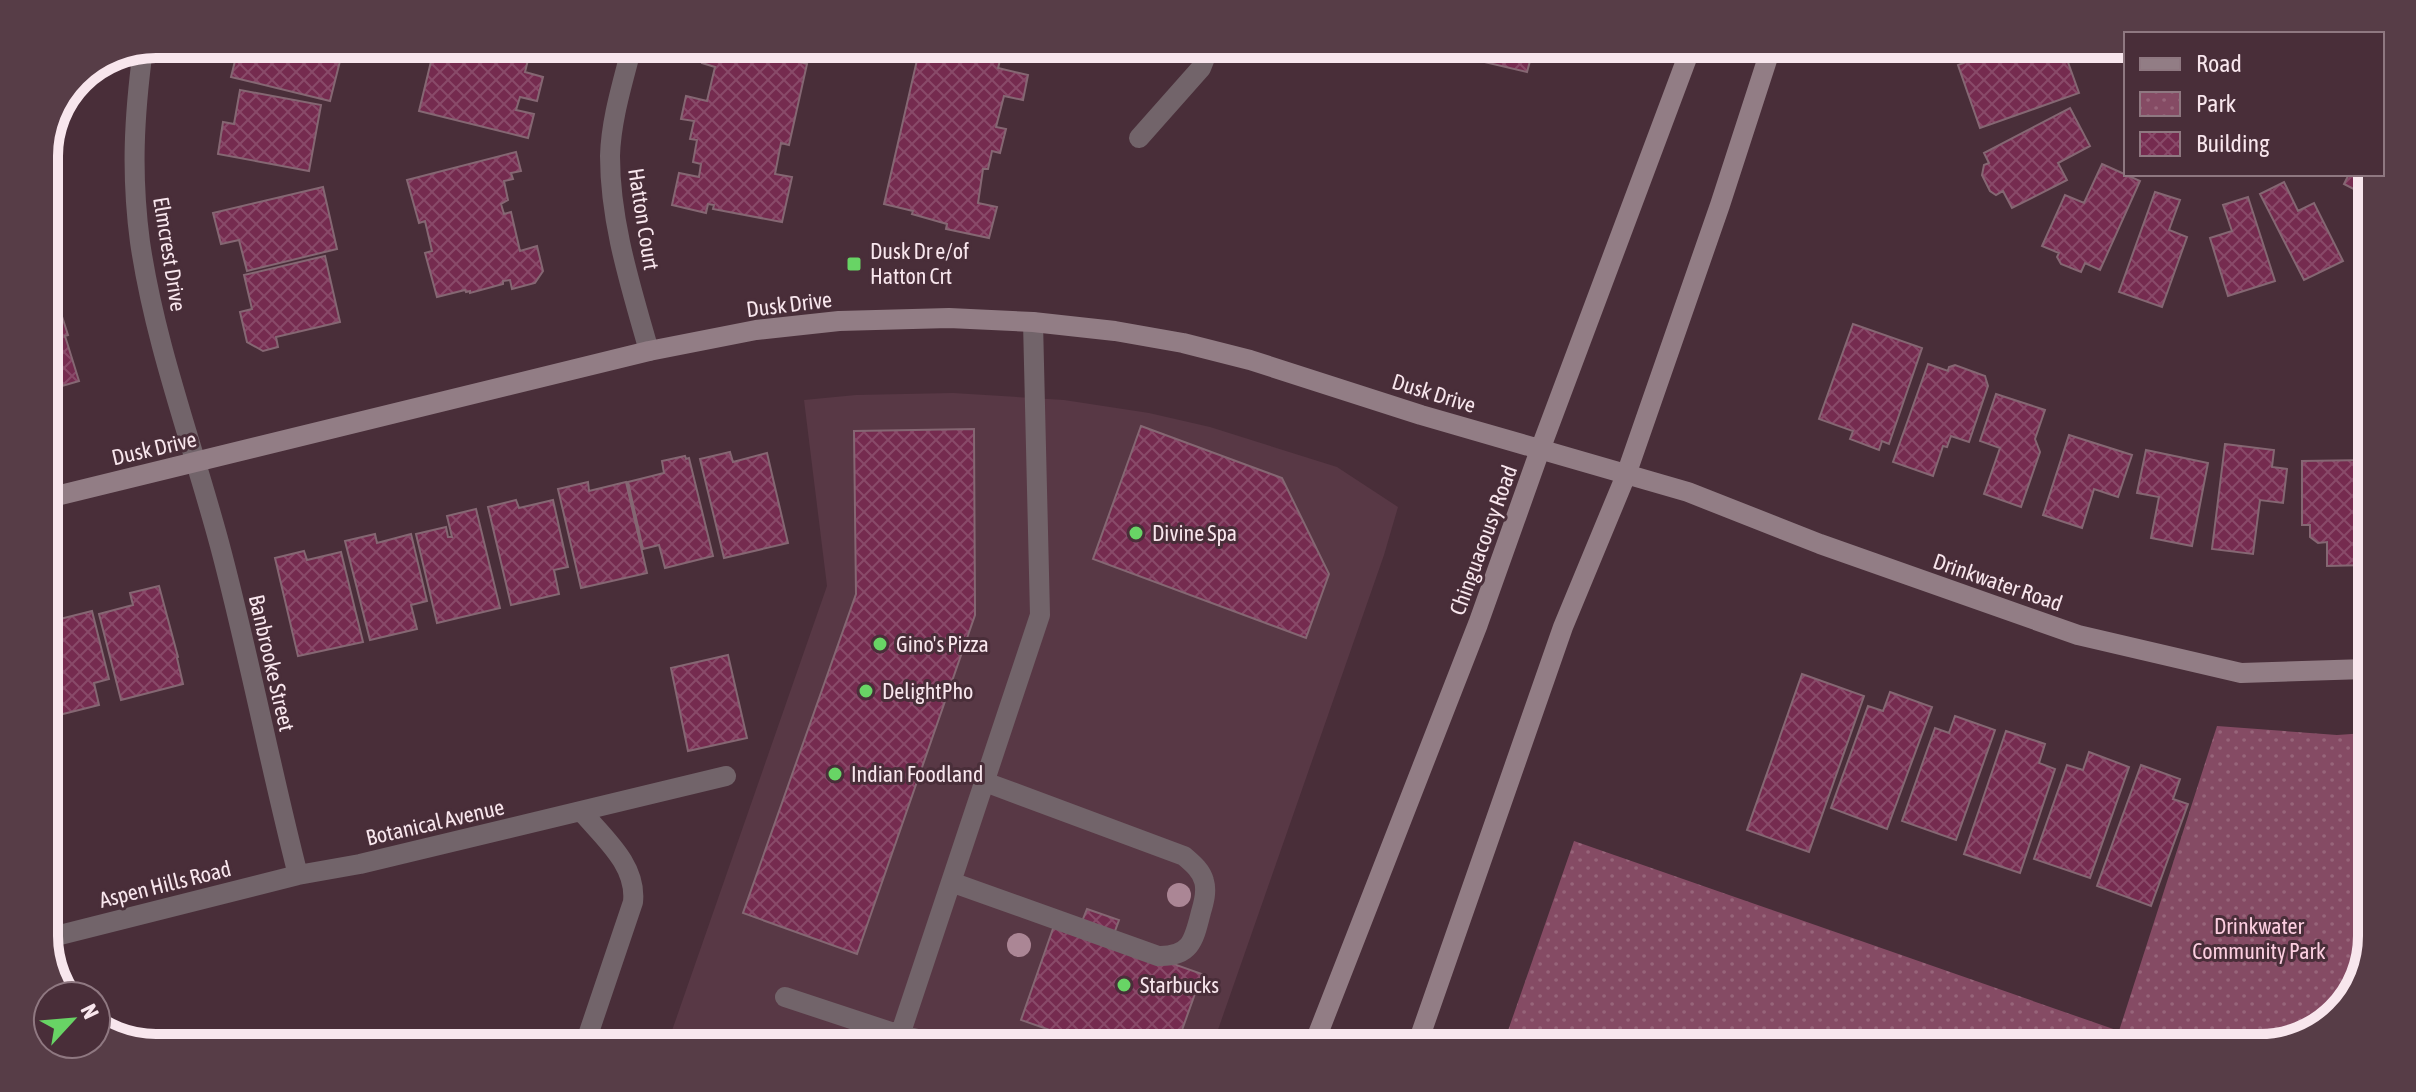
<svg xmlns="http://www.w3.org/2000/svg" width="2416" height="1092" viewBox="0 0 2416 1092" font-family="'Asap Condensed',sans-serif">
	<defs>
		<pattern id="park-dots" width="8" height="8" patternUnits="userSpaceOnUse" patternTransform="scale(2)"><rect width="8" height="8" fill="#854b64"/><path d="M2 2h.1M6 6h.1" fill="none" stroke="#97657a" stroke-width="1.8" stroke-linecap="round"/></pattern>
		<pattern id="building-cross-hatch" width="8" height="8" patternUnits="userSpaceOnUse" patternTransform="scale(2)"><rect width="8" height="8" fill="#752b4f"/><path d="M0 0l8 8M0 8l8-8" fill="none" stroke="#894a69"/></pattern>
	</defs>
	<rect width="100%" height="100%" fill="#492e39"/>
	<path fill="#583845" d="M953,393L1064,400L1149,413L1210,427L1337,467L1398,507L1384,555L1213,1044L668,1042L827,586L804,400L856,395Z"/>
	<path fill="url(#park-dots)" d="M2217,726L2337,735L2366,733L2363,980L2323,1029L2261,1048L1503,1045L1574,841L2119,1031Z"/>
	<path fill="url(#building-cross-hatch)" stroke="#856773" stroke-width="2" d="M249,44L344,45L330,101L231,77L239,45L248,47Z
		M435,45L529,46L527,51L530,52L525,72L543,77L537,101L520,97L516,110L534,114L528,138L419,111Z
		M706,46L804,47L800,62L807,64L789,145L781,143L775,174L792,177L782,222L713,209L714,205L708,204L706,213L672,205L679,173L699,177L701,164L693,162L697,140L690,139L694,121L681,119L686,96L707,101L715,67L702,63Z
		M920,47H1014L1013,52L1003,49L998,68L1028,75L1023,100L1004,96L996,127L1006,129L1000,153L992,151L988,169H983L978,203L997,207L989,238L946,229L947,224L912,214L913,211L884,204Z
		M1429,49L1533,50L1527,72Z
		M1995,51L2037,52L2043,55L2044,61L2065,54L2079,93L1980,128L1958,65Z
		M240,90L321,105L309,171L218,154L223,122L234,124Z
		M2070,108L2090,146L2058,163L2067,180L2012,208L2003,191L1996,195L1990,191L1982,175L1984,165L1989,163L1984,153Z
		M516,152L521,171L511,173L513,179L504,181L508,200L501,204L504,214L511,212L520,251L537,246L543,271L535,283L512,289L510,280L503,281V284L470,293V291L466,292L465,290L437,297L425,253L432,251L425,221L419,223L407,180Z
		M2102,164L2140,181L2100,270L2085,263L2081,272L2061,264L2057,257L2059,253L2042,246L2065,195L2084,203Z
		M2349,174H2372L2371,198L2344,184Z
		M2284,182L2298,211L2314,203L2343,261L2304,280L2260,194Z
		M323,187L337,249L247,271L239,240L221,244L213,213Z
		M2155,192L2180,200L2169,230L2187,237L2162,307L2119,292Z
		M2248,197L2275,281L2228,296L2210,238L2232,231L2223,205Z
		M325,256L340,322L276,337L278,347L263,351L247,342L240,312L252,309L244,275Z
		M51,282L68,335L65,336L79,381L48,390L44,380V284Z
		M1853,324L1922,348L1889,444L1882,441L1879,450L1850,439L1853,431L1819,419Z
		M1928,364L1948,371L1949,367L1955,365L1985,376L1988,386L1969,442L1951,436L1947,447L1943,446L1933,476L1893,462Z
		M1996,394L2045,410L2035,439L2040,452L2021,507L1984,494L2000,448L1980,441Z
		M1141,426L1282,478L1329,574L1306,638L1093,559Z
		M974,429L975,615L857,954L743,913L856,594L854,431Z
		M2069,435L2132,455L2118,497L2094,489L2082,528L2043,515Z
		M2225,444L2274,450L2272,467L2287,469L2283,503L2260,500L2253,554L2212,549Z
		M2146,450L2208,463L2192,546L2151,538L2159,497L2137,493Z
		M730,452L733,462L767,453L788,543L724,558L700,459Z
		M685,456L686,459L689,458L713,556L665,568L659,545L643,549L628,482L664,473L662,461Z
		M2367,460V565L2327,566V542L2318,543L2310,537V525H2302V461Z
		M588,482L589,491L626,482L647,573L581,588L558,489Z
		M516,500L519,508L553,500L568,567L554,570L559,594L511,605L488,507Z
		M476,509L500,608L437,623L416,534L446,527L448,537H452L447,516Z
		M375,534L377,543L411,534L427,601L411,605L417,629L370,640L345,541Z
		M304,551L307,560L341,552L363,642L298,656L275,558Z
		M159,586L178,657L177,658L183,684L121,700L99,614L133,605L130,593Z
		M57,611L60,619L92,611L109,679L94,683L99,705L51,717L44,687V614Z
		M728,655L747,738L688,751L671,668Z
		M1802,674L1864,696L1809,852L1747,830Z
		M1890,692L1932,707L1887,829L1831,808L1868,706L1883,711Z
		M1955,716L1995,730L1956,840L1902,821L1935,728L1949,733Z
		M2006,731L2045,744L2039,763L2055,769L2020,873L1964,854Z
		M2089,752L2129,767L2090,878L2034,859L2067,765L2083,770Z
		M2141,765L2180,779L2173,799L2188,804L2151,906L2097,886Z
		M1087,909L1119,920L1111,942L1202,974L1177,1044L1087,1043L1021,1020L1056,920L1079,929Z"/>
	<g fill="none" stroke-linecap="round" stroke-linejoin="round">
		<path stroke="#72646a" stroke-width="20" d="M951,882L1158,956C1191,957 1194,940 1201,912C1204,902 1207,891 1204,881C1201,870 1192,863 1184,856L985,782
			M785,997L900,1035
			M935,1043L900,1035L1040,615L1033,322"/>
		<path stroke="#72646a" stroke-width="20" d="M632,46C623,82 611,119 610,156C610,223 631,287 649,351
			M143,49C134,117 131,174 140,242C155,345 193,445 220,546C249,655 270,766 298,875
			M1139,138L1201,68L1209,48
			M582,812C604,838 637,865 633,902L586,1041
			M44,939L298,875L360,864L726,776"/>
		<path stroke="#927d85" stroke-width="20" d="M44,499L649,351L756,330L839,321L949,318L1033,322L1115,331L1183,343L1250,360L1421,415L1688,492L1820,544L2078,635L2241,673L2366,669
			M1314,1044L1478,624L1540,450L1690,50
			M1417,1045L1563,627L1626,475L1720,205L1770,51"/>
	</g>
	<g fill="#ab8695">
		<circle cx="1179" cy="895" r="12"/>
		<circle cx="1019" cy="945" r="12"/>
	</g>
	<g fill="#68d465" stroke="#492e39" stroke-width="3">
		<rect x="846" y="256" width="16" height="16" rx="4"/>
		<circle cx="1136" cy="533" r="8"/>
		<circle cx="880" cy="644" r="8"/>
		<circle cx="866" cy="691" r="8"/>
		<circle cx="835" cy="774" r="8"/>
		<circle cx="1124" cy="985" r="8"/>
	</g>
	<g text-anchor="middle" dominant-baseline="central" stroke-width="6" stroke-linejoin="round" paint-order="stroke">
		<g font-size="22" fill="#f8e6ed" stroke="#492e39">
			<text transform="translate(644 219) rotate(81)">Hatton Court</text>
			<text transform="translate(170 254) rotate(81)">Elmcrest Drive</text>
			<text transform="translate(789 304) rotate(-7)">Dusk Drive</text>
			<text transform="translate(1434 393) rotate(17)">Dusk Drive</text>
			<text transform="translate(154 448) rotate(-13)">Dusk Drive</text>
			<text transform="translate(1483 540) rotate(-70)">Chinguacousy Road</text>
			<text transform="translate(1998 582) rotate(19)">Drinkwater Road</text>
			<text transform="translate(272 663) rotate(77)">Banbrooke Street</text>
			<text transform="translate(435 822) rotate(-13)">Botanical Avenue</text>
			<text transform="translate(165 884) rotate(-14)">Aspen Hills Road</text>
		</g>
		<g font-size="22" fill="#f8e6ed" stroke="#492e39" text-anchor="start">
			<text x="870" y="251">Dusk Dr e/of<tspan x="870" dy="25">Hatton Crt</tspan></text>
			<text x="1152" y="533">Divine Spa</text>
			<text x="896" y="644">Gino's Pizza</text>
			<text x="882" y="691">DelightPho</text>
			<text x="851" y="774">Indian Foodland</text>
			<text x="1140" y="985">Starbucks</text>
		</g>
		<g font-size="22" fill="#fccee0" stroke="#492e39">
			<text x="2259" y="926">Drinkwater<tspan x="2259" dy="25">Community Park</tspan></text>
		</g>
	</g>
	<path d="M0 0H2416V1092H0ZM156 58H2260A98 98 0 0 1 2358 156V936A98 98 0 0 1 2260 1034H156A98 98 0 0 1 58 936V156A98 98 0 0 1 156 58Z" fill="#573d47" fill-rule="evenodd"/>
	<path fill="none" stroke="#f8e6ed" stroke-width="10" d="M156 58H2260A98 98 0 0 1 2358 156V936A98 98 0 0 1 2260 1034H156A98 98 0 0 1 58 936V156A98 98 0 0 1 156 58Z"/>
	<rect x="2124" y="32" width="260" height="144" fill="#492e39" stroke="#8f7881" stroke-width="2"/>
	<rect x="2140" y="58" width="40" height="12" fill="#927d85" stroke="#8f7881" stroke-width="2"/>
	<text x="2196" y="72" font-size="24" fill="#f8e6ed">Road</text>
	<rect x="2140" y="92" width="40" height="24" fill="url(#park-dots)" stroke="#8f7881" stroke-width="2"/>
	<text x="2196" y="112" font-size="24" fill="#f8e6ed">Park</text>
	<rect x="2140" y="132" width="40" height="24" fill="url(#building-cross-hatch)" stroke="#8f7881" stroke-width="2"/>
	<text x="2196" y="152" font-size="24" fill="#f8e6ed">Building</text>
	<g transform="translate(72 1020) rotate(64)"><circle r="38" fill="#492e39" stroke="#8f7881" stroke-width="2"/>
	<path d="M0-6L14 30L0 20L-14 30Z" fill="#68d465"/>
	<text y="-12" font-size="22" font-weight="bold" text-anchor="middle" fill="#f8e6ed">N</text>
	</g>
</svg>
